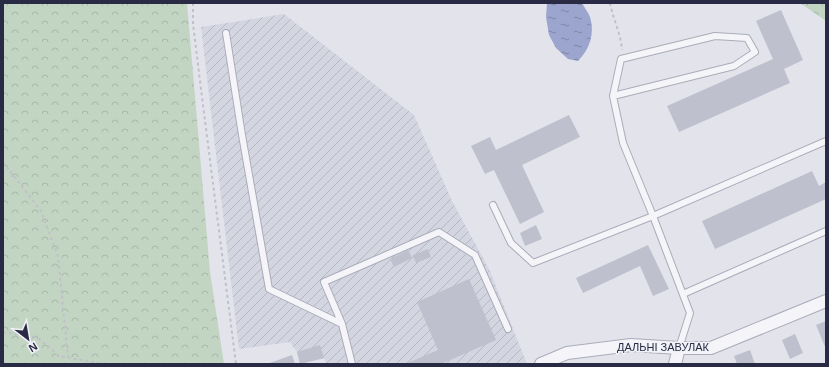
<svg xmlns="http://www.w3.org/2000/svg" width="829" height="367" viewBox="0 0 829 367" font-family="Arial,sans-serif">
	<defs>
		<pattern id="industrial-furrows" width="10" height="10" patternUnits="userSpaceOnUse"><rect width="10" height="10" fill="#d3d5e0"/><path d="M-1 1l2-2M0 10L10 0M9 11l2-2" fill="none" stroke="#b5b7c1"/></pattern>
		<pattern id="forest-crowns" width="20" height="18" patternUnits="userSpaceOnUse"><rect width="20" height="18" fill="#c2d5c3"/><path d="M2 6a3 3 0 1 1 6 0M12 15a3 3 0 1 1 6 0" fill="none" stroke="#a7b7a9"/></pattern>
		<pattern id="water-ripples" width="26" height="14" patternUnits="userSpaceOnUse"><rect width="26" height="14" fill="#9ba5cd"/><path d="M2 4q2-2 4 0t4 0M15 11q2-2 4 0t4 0" fill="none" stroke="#7e87a8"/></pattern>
	</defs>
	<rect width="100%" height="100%" fill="#e2e3eb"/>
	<path fill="url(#industrial-furrows)" d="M284,14L414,115L452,201L489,269L527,364H326L324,358L300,364L297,352L290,342L239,349L201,27Z"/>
	<path fill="url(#forest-crowns)" d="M3,3H187L210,272L224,364H3Z
		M800,3H826V21Z"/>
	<path fill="url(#water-ripples)" d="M547,3H582C584,7 588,12 590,17C595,33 590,49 578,61L568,59L556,48L549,35L546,17Z"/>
	<path fill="#bec0ce" d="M781,10L803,60L784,69L790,83L679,132L667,106L773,59L756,21Z
		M569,115L580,137L522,165L544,212L520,224L494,170L485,174L471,146L490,137L496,150Z
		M812,171L819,186L826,182V199L715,249L702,221Z
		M536,225L542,239L525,246L520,233Z
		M648,245L669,289L653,296L640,266L583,293L576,278Z
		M428,249L431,257L416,263L413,255Z
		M408,250L412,258L394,267L390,259Z
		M469,279L496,340L441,364H405L438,350L417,302Z
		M826,321V349L816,325Z
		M795,334L803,353L790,359L782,340Z
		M320,345L324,358L300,364L297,352Z
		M750,350L755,364H737L734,356Z
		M292,355L295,364H267Z"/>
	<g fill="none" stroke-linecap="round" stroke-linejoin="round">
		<g stroke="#aaacb9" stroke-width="8">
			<path id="lane" d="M226,33L242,135L269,289L342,324L352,364
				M613,96L734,66L755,52L747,38L715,36L621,59L613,96L623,143L653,216L690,313L679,348
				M493,205L511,243L533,263L653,216L826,141
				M683,294L826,231
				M342,324L324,282L439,232L475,255L508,329"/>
		</g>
		<g stroke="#aaacb9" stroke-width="14">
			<path id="street" d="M541,364L567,353L631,345L679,348H711L826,301
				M675,364L679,348"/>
		</g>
		<path stroke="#c0c0ca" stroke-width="2" stroke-dasharray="3 3" stroke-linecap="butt" d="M193,3V24L203,105L236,364
			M610,3C613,19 621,34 622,50
			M3,162L41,211L58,256L68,357
			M3,332L38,338L59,356L103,364"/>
		<use href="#lane" stroke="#f5f5f9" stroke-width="6"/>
		<use href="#street" stroke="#f5f5f9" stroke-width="12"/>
	</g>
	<g text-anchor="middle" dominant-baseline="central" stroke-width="3" stroke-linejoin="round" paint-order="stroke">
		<g font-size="11" fill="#292b44" stroke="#f1f2f8">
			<text x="663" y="347">ДАЛЬНІ ЗАВУЛАК</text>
		</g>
	</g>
	<rect width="829" height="367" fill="none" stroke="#292b44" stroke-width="8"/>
	<g transform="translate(28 339) rotate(149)" stroke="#f1f2f8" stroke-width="3" paint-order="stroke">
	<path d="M0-3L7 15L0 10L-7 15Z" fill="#292b44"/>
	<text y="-6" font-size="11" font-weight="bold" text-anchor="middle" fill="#292b44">N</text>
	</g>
</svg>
